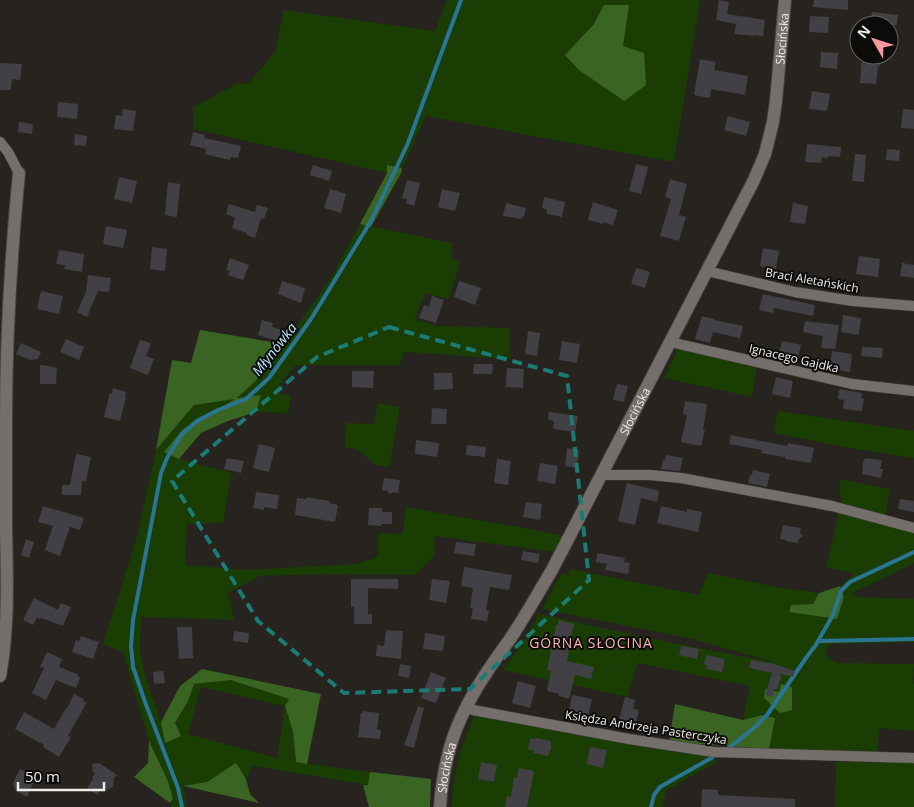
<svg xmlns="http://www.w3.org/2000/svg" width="914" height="807" viewBox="0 0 914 807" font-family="'Open Sans',sans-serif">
	<rect width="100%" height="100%" fill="#27231f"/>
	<path fill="#1a3d04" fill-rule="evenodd" d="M447,0H700L674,162L426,116L402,168L387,165V173L193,129V107L236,84L249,83L275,52L284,10L435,31ZM604,5L623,47L566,54L593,25Z
		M360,224L452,243L451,258L460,262L449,299L425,293L415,319L437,326L510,328V359L404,352L400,365H296L273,393L291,395L288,413L256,412L261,396L236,398L183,429L164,452C186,462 209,468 232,472L223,523L187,524L185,565L244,570L356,564L378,557V533L402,534L406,507L556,534L562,536L555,552L435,536L434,556L415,575L331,574L260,576L228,593L234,620L141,617L140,649L145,676L161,722L165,742L188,701L194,684L231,680L289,699L285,706L293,732L296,762L370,772L368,785L253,766L246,779L236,764L207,782L183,786L187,807H170L173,799L168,781L149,741L123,652L103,644L137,537L156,450L194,405L236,398L264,373L332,276ZM201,687L285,706L277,758L188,734Z
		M682,349L757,367L752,397L664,378L677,350Z
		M378,403L400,407L389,467L374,464L357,449L345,448L346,423L374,424Z
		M778,411L914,431V458L844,447L773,433Z
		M839,479L890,489L885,516L841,503Z
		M839,512L914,533V563L852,593L858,597L914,599V642L829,644L825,654L836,663L914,664L913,684H914V731L879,728L878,751L769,749L762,715L743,720L750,686L637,663L628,697L503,670L525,639L539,614L643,637L776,663L692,639L542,609L561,574L567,575L571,569L699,595L708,573L776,587L819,593L813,604L791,605L789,612L844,597L840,586L855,574L826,567Z
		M474,715L706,754L717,762L666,790L663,807H452L453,786L461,749Z
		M836,762L914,763V807H835Z"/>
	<path fill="#396422" d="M604,5H629L623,46L644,53L646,85L624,101L579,70L565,55L593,25Z
		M387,165L402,168L401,173L371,227L360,224L387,173Z
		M200,330L284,344L264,373L237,398L261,395L256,412L228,421L201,433L179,459L164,452L183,429L235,399L194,405L156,450L172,360L191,363Z
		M840,586L844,597L837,619L789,612L791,605L813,604L819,593Z
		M202,669L321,694L307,764L296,762L293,732L285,706L289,699L231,680L194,684L188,701L175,723L181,736L165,743L161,722L180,686Z
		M781,684L792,687V710L780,713L764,698L765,689L779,692Z
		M675,704L743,720L762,715L775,718L769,749L669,742Z
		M149,741L168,781L173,799L170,803L134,777L148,763Z
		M236,763L246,779L250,794L259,803L183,786L207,782Z
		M370,772L431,779L430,807H369L363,785H368Z"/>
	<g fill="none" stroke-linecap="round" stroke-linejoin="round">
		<path stroke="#2b7594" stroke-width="4" d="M818,641L833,615L841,591L850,582L914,552
			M729,748L756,726L767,715L808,655L816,645L818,641L914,639
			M182,807L178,788L145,702L133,667L131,646L133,620L161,473L167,458L181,435L197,421L218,410L246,399L269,378L311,319L371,221L408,143L461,0
			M651,807L654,795L660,787L713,757"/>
	</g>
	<path fill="#414045" d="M719,0L729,2L727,14L765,20L763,36L755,35V36L734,34L736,24L716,20Z
		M814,0H848V10L813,7Z
		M872,12L898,15L897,25H870Z
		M810,16L829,17L828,33L809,32Z
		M821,52L838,53L837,69L820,67Z
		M862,55H880V66H878L876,84L860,83Z
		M700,59L716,62L714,70L748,76L745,95L711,89L710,98L694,95Z
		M0,63L22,64L20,80L12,79L11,90H0Z
		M812,91L830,94L827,111L809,109Z
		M58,102L78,104L77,119L57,117Z
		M123,109L136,111L133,131L114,129L116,115L122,116Z
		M903,109L914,110V129L901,128Z
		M728,116L750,122L746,136L724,130Z
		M19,122L33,124L32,134L18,132Z
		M193,132L205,135L204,138L241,146L238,158L231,157L230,160L205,154L206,149L190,145Z
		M75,134L87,136L86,146L74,145Z
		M807,144L841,147L840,157L828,156V158L822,157L821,163L805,162Z
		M887,149L900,150L899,161L886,160Z
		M855,154L866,155L864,182L852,181Z
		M636,164L648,167L641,194L629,191Z
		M313,165L332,171L329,181L310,175Z
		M119,177L137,181L132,203L114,199Z
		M670,179L687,184L679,215L686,217L679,241L660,236L671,199L665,197Z
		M407,180L420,183L414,206L406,203L407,199L402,198Z
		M168,182L180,184L177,217L165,215Z
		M330,189L346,194L341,213L324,208Z
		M442,189L460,193L455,211L438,207Z
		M544,197L565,202L562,217L547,214V210L542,208Z
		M593,202L618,210L613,225L603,222V224L588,220Z
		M506,203L526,208L524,216L522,217L521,219L503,216Z
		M793,203L808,206L805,224L790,222Z
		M229,204L255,212L257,205L268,208L264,219L261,218L255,238L246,235L247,233L232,228L235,218L226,214Z
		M106,226L127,230L123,248L103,244Z
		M152,247L167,249L165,271L150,269Z
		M763,248L779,251L776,269L760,266Z
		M59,250L84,254L82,272L64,269L65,265L56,264Z
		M859,256L880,259L878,277L856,274Z
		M230,258L249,265L243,280L228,275L230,271L226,270Z
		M902,263L914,265V278L900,276Z
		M636,268L650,272L645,288L631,284Z
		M88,275L111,278L109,292L98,291L87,317L77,312L86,292Z
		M282,281L305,288L301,303L278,294Z
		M459,281L481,288L475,305L454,297Z
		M41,291L63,296L59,314L37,309Z
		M763,294L815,305L813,316L774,308L773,313L759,310Z
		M432,296L444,300L436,323L419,318L424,305L429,307Z
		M843,315L861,318L859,335L841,332Z
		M702,316L714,319V320L743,326L740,338L713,332L710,343L695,339Z
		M262,320L273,323L272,327L282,330L278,341L258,335Z
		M805,321L839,325L835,349L821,348L823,336L803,332Z
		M528,331L540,333L537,356L525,354Z
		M66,339L84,347L79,360L60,352Z
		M140,340L151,343L146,356L154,359L148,375L130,368Z
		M562,341L580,344L577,363L559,360Z
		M782,341L801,345L797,362L778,358Z
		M21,343L41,352L38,359L30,360L16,354Z
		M862,347L883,348L882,358L861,356Z
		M832,351L852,354L850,372L831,369V366L830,365Z
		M474,364H493L492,374H473Z
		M40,365L49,366L57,368L56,384H40Z
		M507,368L524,369L523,388L506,387Z
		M352,371H374L373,388L352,387Z
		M434,373H452L453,389L434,390Z
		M776,377L793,381L790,398L772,394Z
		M617,384L628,386L624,402L613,400Z
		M113,388L126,392L125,397L126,398L120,421L104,417L110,393L112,394Z
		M839,389L862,393L861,398L864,399L862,411L843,409L844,400L838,399Z
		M685,401L707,404L703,430H705L701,446L681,442L687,415L683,414Z
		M432,408L447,409L446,424H431Z
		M549,412L578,416L575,432L553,429L554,421L548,420Z
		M731,435L787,446L788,443L814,448L811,463L785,459V457L761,453L762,450L729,444Z
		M416,440L439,443L437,457L415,454Z
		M259,444L275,448L269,472L253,468Z
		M467,445L486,447L485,457L466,455Z
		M567,448L579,450L577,468L565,466Z
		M76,454L91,457L86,481H82L81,495H62V485H70Z
		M666,455L683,458L680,471L661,469L663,460H665Z
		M227,458L244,461L241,473L224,469Z
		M865,458L882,460L880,469H883L881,478L862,474L863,466H862Z
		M497,459L511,461L508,485L494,483Z
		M540,463L558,466L555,484L537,481Z
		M753,470L770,474L767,487L748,483L750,475H752Z
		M384,478L400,480L398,493L394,492L390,494L387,491L382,490Z
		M627,483L659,491L657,502L641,498L635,525L618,521Z
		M256,492L279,495L277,509L264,507V510L253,508Z
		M306,497L330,501L329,503L338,505L335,522L295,515L297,498L306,499Z
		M900,499L914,501V512L898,509Z
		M526,502L542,504L540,520L523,517Z
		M43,506L84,518L80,530L70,527L60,556L45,550L53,526L38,522Z
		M661,506L687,512V509L702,512L698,532L657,523Z
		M369,508H382V512H392V524H381V526L368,525Z
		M783,525L801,528L800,533L803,536L799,539L798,543L786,541V540L780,539Z
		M26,539L34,542L29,558L21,555Z
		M456,542L476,544L474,556L454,553Z
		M523,551L540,554L538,563L521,560Z
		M597,553L625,558L624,562L630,563L628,574L605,570L607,564L596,562Z
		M464,567L512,575L509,590L490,587L486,610L489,611L487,621L471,619L473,609L470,608L473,588L461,586Z
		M351,579H398V589L368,588V614H372V624H354V607H351Z
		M432,579L450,581L446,603L429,600Z
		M34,598L58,610L61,603L71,607L63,626L41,618L40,619L37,618L33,625L23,620Z
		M559,620L574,624L568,649H569L567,661L594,667L591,679L575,675L569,699L559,696V694L547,691L551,671L547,670L556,625H558Z
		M177,627H192L193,658L179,659Z
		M386,630L403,631L401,659L376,656L377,645L384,646Z
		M234,631L249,633L248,643L233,641Z
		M425,633L445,636L443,651L423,649Z
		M81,636L99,642L93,659L72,652L76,640L79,641Z
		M681,646L699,649L697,659L679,655Z
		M47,652L62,659L59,667L77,674L80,678L76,688L56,680L46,700L32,693L44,668L40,667Z
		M706,655L725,659L722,672L706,669L707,665L704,664Z
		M751,660L774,664L795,671L793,677L780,674V676H782L777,689H775L772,697L765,695L772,673L749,668Z
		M400,664L411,666L409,678L398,676Z
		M163,671L165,683L154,684L153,672Z
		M431,672L446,678L436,703L421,698Z
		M518,681L536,686L530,708L512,703Z
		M74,694L84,699L83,701L87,702L68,736L71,737L59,757L43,747L44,745L15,729L24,712L54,729L66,708L67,709Z
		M572,695L592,699L588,715L569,710Z
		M625,697L635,700L633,709L639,710L635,727L618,724Z
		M418,706L424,708L414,748L404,745Z
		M363,711L379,713L377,729L381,730L380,739L358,737L361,713H363Z
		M530,738L536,739L537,738L551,741V750L549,752L548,756L534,753V751L528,749Z
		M590,747L607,750L603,768L587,764Z
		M481,762L497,765L494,782L478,779Z
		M99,763L117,775L114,778L113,787L107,790L103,787L97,795L87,788L93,779L92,778L95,773L93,772L92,764Z
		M519,768L534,771L527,807H505L507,796L511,797L514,777L517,778Z
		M20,769L36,776L27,797L15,790L13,783Z
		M702,789L718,790V795L795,799V807H701Z"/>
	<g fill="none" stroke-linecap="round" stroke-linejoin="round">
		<g stroke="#45423f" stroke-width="11">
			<path id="minor" d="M0,142L8,152L19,173
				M707,271L795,292L853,301L914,306
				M670,342L852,384L914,391
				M601,475H650L681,478L832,506L914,528
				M466,707L473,710L629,739L714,752L914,758"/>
		</g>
		<g stroke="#45423f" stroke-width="14">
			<g id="tertiary">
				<path d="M0,676C9,627 7,578 6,528C6,492 6,455 6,419C6,337 11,255 19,173"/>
				<path id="s1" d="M440,807C442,777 448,746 461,718C474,689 492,664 510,639C525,617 538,593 552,570L754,180L765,154L773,122L776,101L785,0"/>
			</g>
		</g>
		<use href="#minor" stroke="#746f6b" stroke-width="10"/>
		<use href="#tertiary" stroke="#746f6b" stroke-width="12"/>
	</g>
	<path fill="none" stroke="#1a7c74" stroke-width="4" stroke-dasharray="10 6" stroke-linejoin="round" d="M389,327L567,376L589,580L470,689L344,693L258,621L172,481L317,357Z"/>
	<g text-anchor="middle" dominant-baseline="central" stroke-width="4" stroke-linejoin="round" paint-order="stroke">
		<g font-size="12" fill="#eeebe9" stroke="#0e0c0b">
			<text stroke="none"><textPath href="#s1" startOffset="850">Słocińska</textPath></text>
			<text transform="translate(812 280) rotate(10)">Braci Aletańskich</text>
			<text transform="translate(794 358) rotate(13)">Ignacego Gajdka</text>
			<text stroke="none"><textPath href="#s1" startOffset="445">Słocińska</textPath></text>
			<text transform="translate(646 727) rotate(9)">Księdza Andrzeja Pasterczyka</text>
			<text stroke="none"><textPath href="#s1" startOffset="40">Słocińska</textPath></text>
		</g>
		<g font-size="14" font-style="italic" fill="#b9e6fc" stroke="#0e0c0b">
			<text transform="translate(274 349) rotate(-52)">Młynówka</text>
		</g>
		<g font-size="14" letter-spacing="1" fill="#f8b4b6" stroke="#0e0c0b">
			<text x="591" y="642">GÓRNA SŁOCINA</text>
		</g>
	</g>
	<g transform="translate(874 40) rotate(309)"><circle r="24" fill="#0e0c0b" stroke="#686564"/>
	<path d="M0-4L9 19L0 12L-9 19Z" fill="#f59b9e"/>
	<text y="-8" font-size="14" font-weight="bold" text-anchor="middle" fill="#eeebe9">N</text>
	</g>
	<path d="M18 782v8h86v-8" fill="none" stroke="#eeebe9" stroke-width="2.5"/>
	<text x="25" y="782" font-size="15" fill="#eeebe9" stroke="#0e0c0b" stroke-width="4" paint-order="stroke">50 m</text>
</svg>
